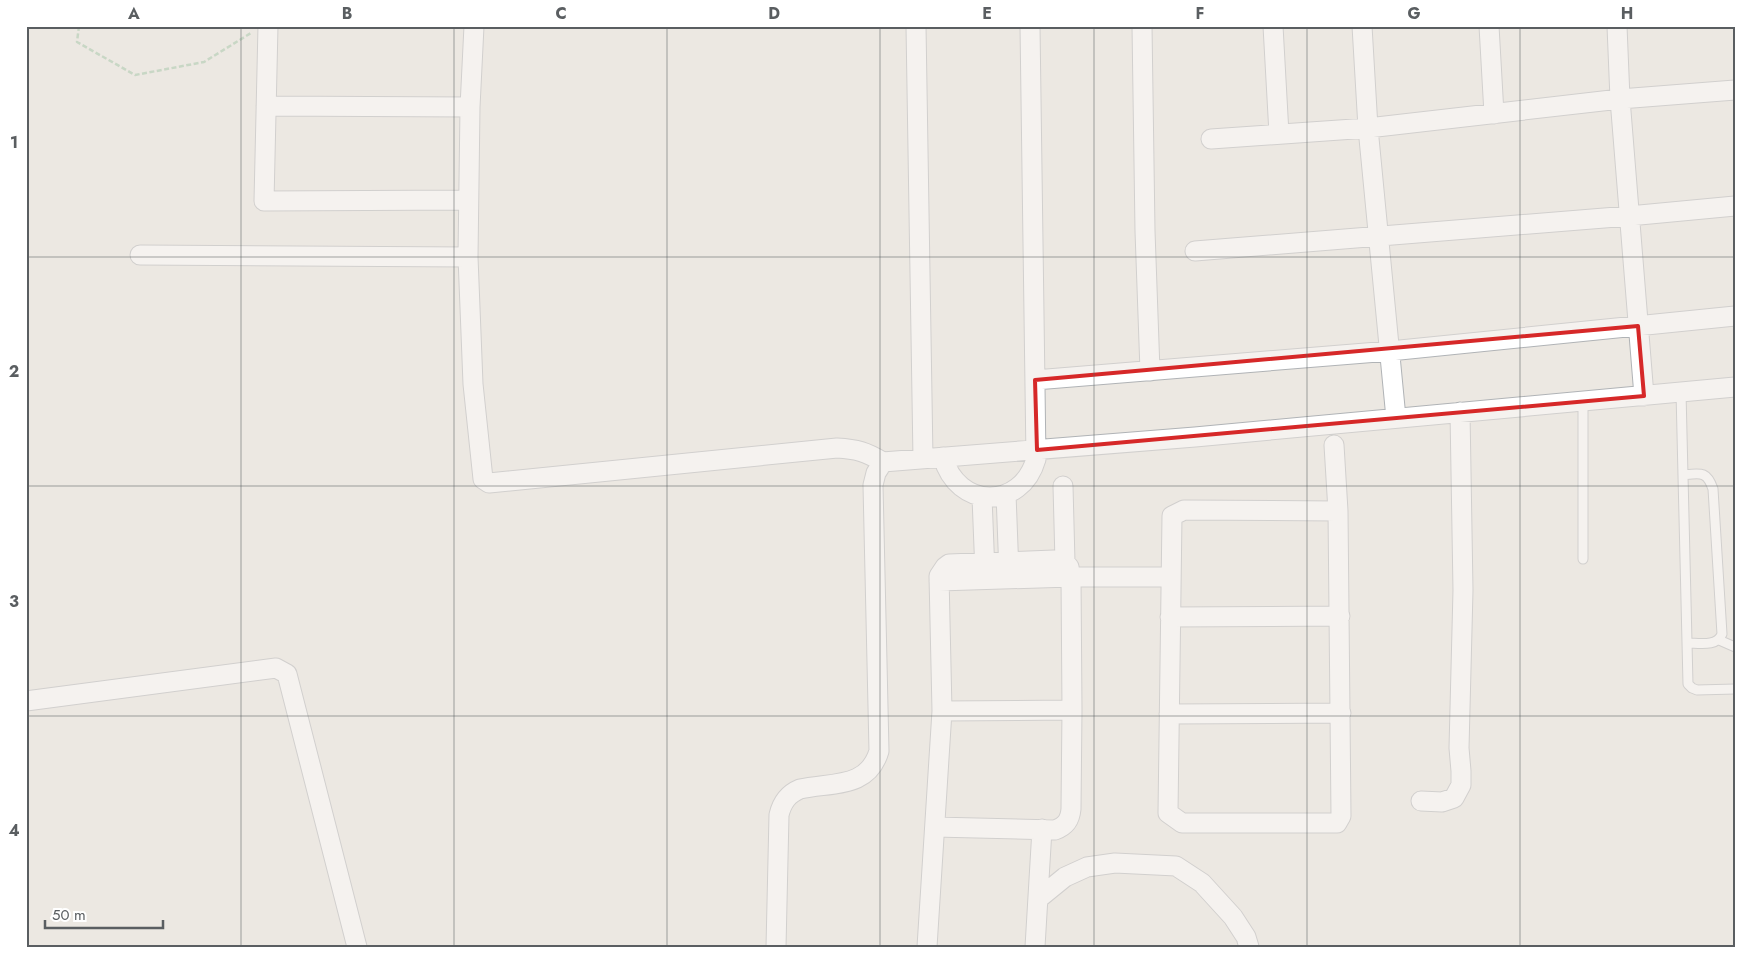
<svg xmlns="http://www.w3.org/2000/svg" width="1761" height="973" viewBox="0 0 1761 973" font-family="Jost,sans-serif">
	<rect width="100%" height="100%" fill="#ece8e2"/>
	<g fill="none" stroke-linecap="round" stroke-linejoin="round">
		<g stroke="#b0b3b6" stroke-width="11">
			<path id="service" d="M1681,392L1688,684L1692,688L1697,690L1735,689
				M1683,475C1701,473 1707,471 1713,489L1722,634C1717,647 1699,643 1687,643
				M1583,559V401
				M1719,640L1735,647"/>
		</g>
		<g stroke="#b0b3b6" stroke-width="21">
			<path id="minor" d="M268,26L264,201L468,200
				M474,26L470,107L468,257L473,384L483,479L489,483L837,448C857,449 866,452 883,462
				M916,26L923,459
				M1142,26L1145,231L1150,371
				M1273,26L1279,134
				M1362,26L1368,128L1396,418
				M1489,26L1494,114
				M1617,26L1620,99L1644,396
				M266,106L470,107
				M1211,139L1368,128L1620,99L1735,90
				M1195,251L1629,216L1735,206
				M140,255L468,257
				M1035,380L1390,351L1735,316
				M1334,445L1338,511L1341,816L1337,823H1182L1168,813L1172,516L1184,510L1338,511
				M943,457C957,509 1021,511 1036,459L1030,26
				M1063,486L1065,562
				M1006,494L1009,573
				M982,497L985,573
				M939,581L1071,577H1170
				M1170,617L1340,616
				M26,701L276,668L287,674L357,947
				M942,711L1072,710
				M1169,714L1341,713
				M1421,801L1442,802L1454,798L1461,785V771L1459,748L1463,590L1460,412
				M1038,899L1065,877L1087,867L1115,863L1176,866L1202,883L1233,917L1246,937L1249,947
				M776,947L779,815C782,802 788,794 800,789C832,782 868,789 879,751L873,485L876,473L883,462L1195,437L1735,387
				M927,947L942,711L939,576L945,567L949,564L1054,560L1065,562L1069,567L1071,577L1072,710L1071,809C1070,820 1066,826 1055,830L935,827
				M1035,947L1042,829"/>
		</g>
		<path stroke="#9cc3a2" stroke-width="2.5" stroke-dasharray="5 2.5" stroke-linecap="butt" d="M79,26L77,42L135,75L204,62L251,33"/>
		<use href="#service" stroke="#fff" stroke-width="9"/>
		<use href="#minor" stroke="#fff" stroke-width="19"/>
	</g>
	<path d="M0 0H1761V973H0ZM1638,326L1644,396L1037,450L1035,380Z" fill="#ece8e2" fill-opacity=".55" fill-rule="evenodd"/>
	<path fill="none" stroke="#d62828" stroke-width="4" stroke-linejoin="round" d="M1638,326L1644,396L1037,450L1035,380Z"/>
	<path fill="none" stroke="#5a5e61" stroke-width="1" stroke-opacity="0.55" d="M241,26V947M454,26V947M667,26V947M880,26V947M1094,26V947M1307,26V947M1520,26V947M26,257H1735M26,486H1735M26,716H1735"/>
	<rect width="1761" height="973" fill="none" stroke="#ffffff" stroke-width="55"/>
	<path d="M45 920v8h118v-8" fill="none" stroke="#5a5e61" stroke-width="2.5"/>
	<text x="52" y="920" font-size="15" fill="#5a5e61" stroke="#ffffff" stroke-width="4" paint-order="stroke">50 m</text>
	<rect x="28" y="28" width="1706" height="918" fill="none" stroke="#5a5e61" stroke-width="2"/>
	<g font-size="16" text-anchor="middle" font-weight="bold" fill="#5a5e61">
		<text x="134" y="19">A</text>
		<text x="347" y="19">B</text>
		<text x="561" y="19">C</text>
		<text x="774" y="19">D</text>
		<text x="987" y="19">E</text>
		<text x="1200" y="19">F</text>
		<text x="1414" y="19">G</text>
		<text x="1627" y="19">H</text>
		<text x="14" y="148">1</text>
		<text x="14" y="377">2</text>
		<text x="14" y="607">3</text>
		<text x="14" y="836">4</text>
	</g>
</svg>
